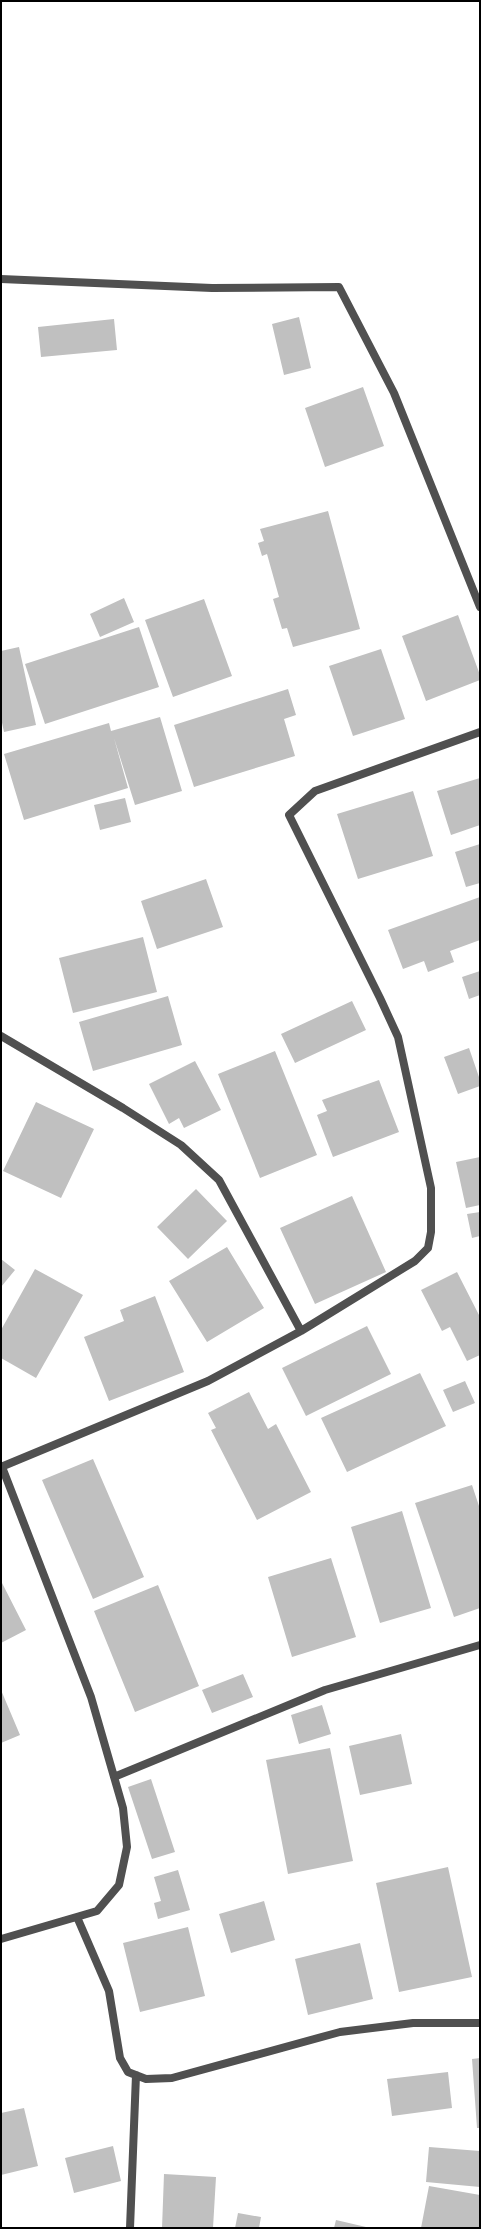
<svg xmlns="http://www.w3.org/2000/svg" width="481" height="2229" viewBox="0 0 481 2229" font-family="Roboto,sans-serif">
	<rect width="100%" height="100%" fill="#fff"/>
	<path fill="#c0c0c0" d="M299,317L311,368L284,375L272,324Z
		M114,319L117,350L41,357L38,327Z
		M363,387L384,446L325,467L305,408Z
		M328,511L360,629L293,647L287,628L282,629L273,599L279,597L267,554L262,556L258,543L264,541L260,529Z
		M124,598L134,622L100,637L90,614Z
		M204,599L232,676L173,697L145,620Z
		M458,615L480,675V680L426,701L402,636Z
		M139,627L159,687L45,724L25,664Z
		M19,647L36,725L4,732L1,718V651Z
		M381,649L405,719L353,736L329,666Z
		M288,689L296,715L284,719L295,756L194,787L174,725Z
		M160,717L182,791L135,805L114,738L128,788L24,820L4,754L109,723L111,731Z
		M480,778V825L451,835L437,791Z
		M413,791L433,856L358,879L337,814Z
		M125,798L131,822L100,830L94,805Z
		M480,844V883L466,887L455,852Z
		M206,879L223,927L157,949L141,901Z
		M480,897V940L450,951L454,962L428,972L424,961L403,969L388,930Z
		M143,937L157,992L73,1013L59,958Z
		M480,971V995L469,999L462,977Z
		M168,996L182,1045L93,1071L79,1022Z
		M352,1001L366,1030L295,1063L281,1034Z
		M469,1048L480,1080V1086L458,1094L444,1057Z
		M275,1051L317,1155L260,1178L218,1074Z
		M195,1061L221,1110L184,1128L179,1118L169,1124L149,1084Z
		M379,1080L399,1132L333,1157L317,1115L327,1111L322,1100Z
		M36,1102L94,1129L61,1198L3,1171Z
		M480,1157V1205L466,1208L456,1162Z
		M196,1189L227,1221L188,1259L157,1227Z
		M352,1196L386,1272L315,1304L280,1228Z
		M480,1212V1236L472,1238L467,1214Z
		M227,1247L264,1308L207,1342L169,1281Z
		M1,1259L15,1270L1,1287Z
		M35,1269L83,1295L36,1378L1,1358V1330Z
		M457,1272L480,1317V1355L467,1361L450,1327L442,1331L421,1290Z
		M155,1296L184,1372L109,1401L84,1337L124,1321L120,1310Z
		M367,1326L391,1374L306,1416L282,1368Z
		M420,1373L446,1426L347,1472L321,1418Z
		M465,1381L475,1403L453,1412L443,1390Z
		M249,1392L268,1429L276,1424L311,1492L257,1520L211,1430L216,1428L208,1413Z
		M93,1459L144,1577L93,1599L42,1480Z
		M472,1485L480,1509V1608L454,1617L415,1503Z
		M402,1511L431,1608L380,1623L351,1527Z
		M331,1558L356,1637L292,1657L268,1577Z
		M1,1581L26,1630L1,1643Z
		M158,1585L199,1686L135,1712L94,1611Z
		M243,1674L253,1697L212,1713L202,1690Z
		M1,1690L20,1735L1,1743Z
		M322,1705L331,1734L299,1744L291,1715Z
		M401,1734L412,1784L360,1795L349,1746Z
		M330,1748L353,1861L288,1874L266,1760Z
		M151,1779L175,1852L152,1859L128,1787Z
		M448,1867L472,1977L399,1992L376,1883Z
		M178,1870L190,1910L158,1919L154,1903L161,1901L154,1877Z
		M264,1901L275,1940L231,1953L219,1914Z
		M188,1927L205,1996L140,2012L123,1943Z
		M360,1943L373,1999L308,2015L295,1959Z
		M480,2058V2128H477L472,2059Z
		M448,2072L452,2108L392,2116L387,2079Z
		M24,2108L38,2166L1,2175V2113Z
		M113,2146L121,2181L74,2193L65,2158Z
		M429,2147L480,2151V2187L426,2182Z
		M164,2174L216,2177L213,2228H162Z
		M429,2186L480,2195V2228H421Z
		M238,2213L261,2217L259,2228H235Z
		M336,2220L366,2227V2228H334Z"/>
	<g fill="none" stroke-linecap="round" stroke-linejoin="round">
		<path stroke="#505050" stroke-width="8" d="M1,279L212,288L339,287L394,393L480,607
			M1,1036L123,1108L181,1145L219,1180L301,1331
			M1,1467L208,1381L301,1331L415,1261L428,1248L431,1232V1188L398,1037L380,998L289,815L315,791L480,732
			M114,1777L325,1690L480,1645
			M77,1917L109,1991L120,2058L128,2072L146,2079L172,2078L340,2032L413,2023H480
			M1,1939L97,1911L119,1885L127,1847L123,1808L91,1697L2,1467
			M130,2228L136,2075"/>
	</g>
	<rect width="481" height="2229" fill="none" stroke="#000000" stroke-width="4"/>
</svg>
